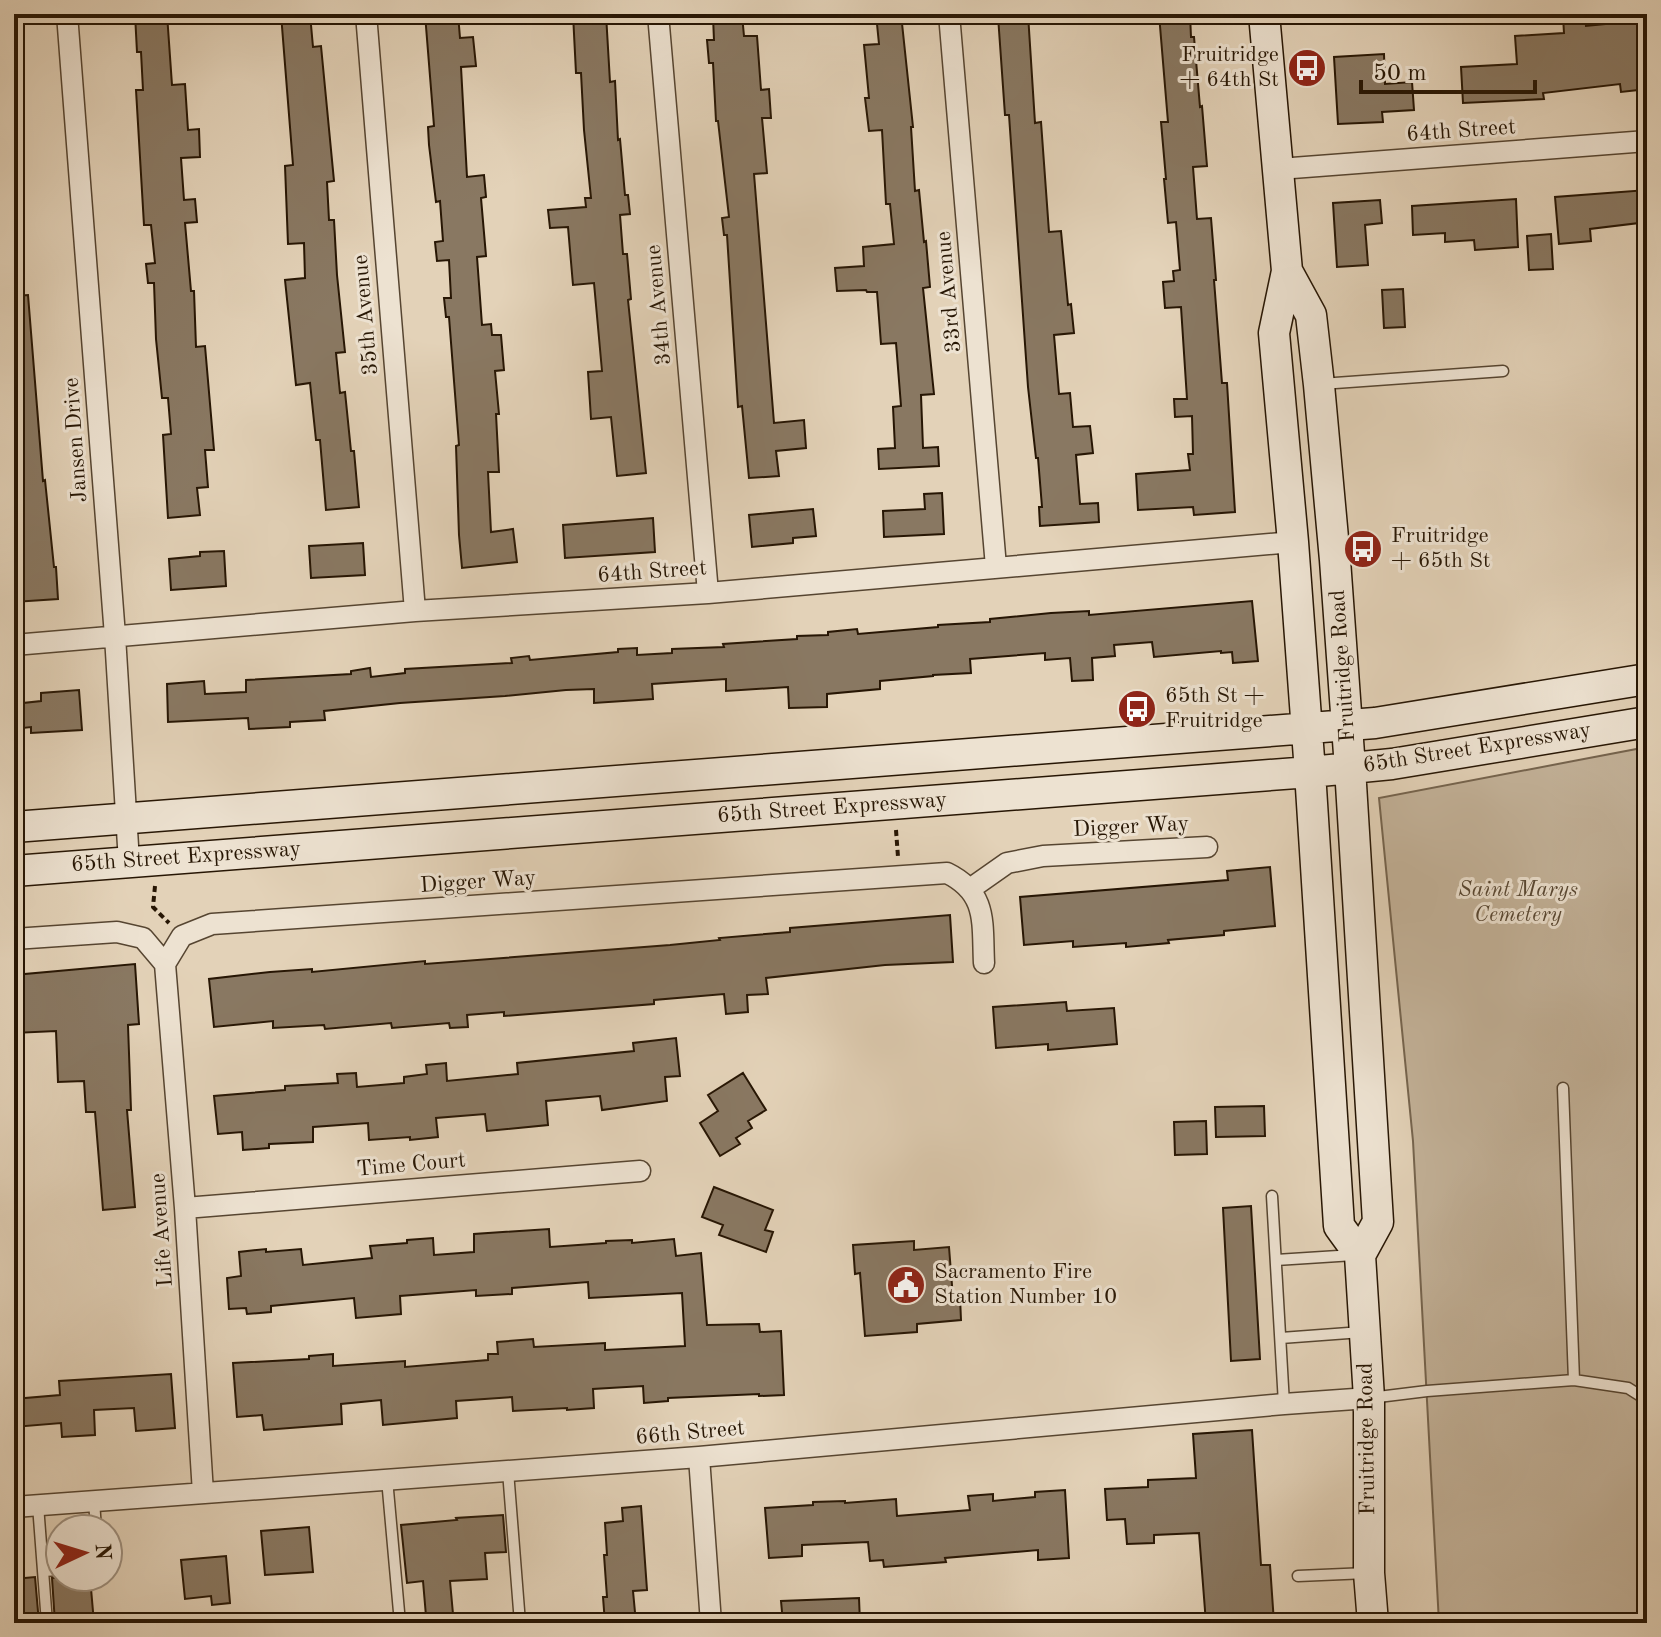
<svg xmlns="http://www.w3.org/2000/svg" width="1661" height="1637" viewBox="0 0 1661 1637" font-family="'Old Standard TT',serif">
	<rect width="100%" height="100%" fill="#e3d2b8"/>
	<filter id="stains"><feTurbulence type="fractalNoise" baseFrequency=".0025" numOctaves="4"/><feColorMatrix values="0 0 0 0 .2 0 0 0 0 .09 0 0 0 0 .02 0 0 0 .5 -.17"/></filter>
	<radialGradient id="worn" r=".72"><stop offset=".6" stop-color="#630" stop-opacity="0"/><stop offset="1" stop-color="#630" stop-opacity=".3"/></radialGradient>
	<path fill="#c3b299" stroke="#75644e" stroke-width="2" d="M1647,747V1623H1439L1413,1141L1379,798Z"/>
	<path fill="#897862" stroke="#271604" stroke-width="2" d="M135,14H167L172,85L185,84L188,130L199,129L200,157L181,158L184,200L195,199L197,222L185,223L191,291H194L196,347L205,346L214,450H205L208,487L197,488L200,515L168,518L163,435L171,434L168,398H162L156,339L154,283H148L146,264L155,263L151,225H144L136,90H143L141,52H137Z
		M281,14H310L313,47L321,46L334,181L327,182L329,220H334L337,275L345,352L336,353L340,393L345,392L351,451H354L359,507L326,510L320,440H316L310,383L296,385L285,280L305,278L304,243L288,244L285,166L293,165Z
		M425,14H458L460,38L473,37L476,66L461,67L467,177L484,175L486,197L481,198L486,256L477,257L482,325L491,324L492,335H501L504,370L495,371L499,414H496L499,472H488L491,532L513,529L517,562L462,568L459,535L456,446L459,445L449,317H446L444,298H451L449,260L437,261L435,242L443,241L440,201L436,202L429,145L428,127L434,126Z
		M573,14H606L610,82L615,81L618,140L620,139L625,195H628L630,214L620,215L623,254H627L631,299L628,300L646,473L617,476L611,417L591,419L588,372L602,371L594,283L573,285L568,227L550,228L548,210L586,207L585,198H591L584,130L581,73H576Z
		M876,14H901L913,127H911L915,191L919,190L924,242L926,241L930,287L923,288L934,394L921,395L923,448L938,447L939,466L879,469L878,449L895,448L893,407L901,406L896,343L881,344L877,292H867L866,290L837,291L835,268L864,266L863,247L894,244L890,204H886L882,130L869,131L865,98H869L864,45L879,44Z
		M1028,14L1035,123L1041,122L1049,232L1061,231L1068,305L1071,304L1074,333L1054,335L1059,394L1070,393L1073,427L1090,426L1093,453L1076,455L1080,504L1098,503L1099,522L1040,526L1039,507H1042L1038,458H1036L1028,387L1009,115H1005L998,16Z
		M1159,14H1190L1191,37H1194L1200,107L1202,106L1207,166L1193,167L1197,219L1211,218L1216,280H1214L1222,383H1227L1235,512L1194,515L1193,507L1138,510L1136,474L1190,470L1188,454H1193L1192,416L1175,417L1174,399H1187L1181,307L1165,308L1163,282L1174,281L1173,271L1180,270L1176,222L1168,223L1164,179H1166L1161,122H1168Z
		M742,15L744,36H757L761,90L769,89L771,118H762L767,173L754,174L774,423L804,420L806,448L776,451L779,476L749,478L742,406L738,407L727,235H724L722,218L729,217L718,121H716L713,63H709L707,40H714L713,17Z
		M1585,15L1586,26L1647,20V89L1621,92L1620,84L1543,93L1544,99L1463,103L1461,67L1517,64L1515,36L1564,33L1563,16Z
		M1384,54L1385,84L1412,82L1414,110L1382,112L1383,122L1338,124L1334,57Z
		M1647,190V222L1590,229L1591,241L1559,244L1555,197Z
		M1516,199L1518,247L1475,250L1474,240L1445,242V233L1413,235L1412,206Z
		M1380,200L1382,223L1365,225L1368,265L1337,267L1333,203Z
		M1551,234L1553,269L1529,270L1527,236Z
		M1403,289L1405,327L1384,328L1382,290Z
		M28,295L43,481L45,480L54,567H56L58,599L14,602V569H19L14,519V512H16L14,487V296Z
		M942,493L944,534L884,537L883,511L925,509L924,494Z
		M813,509L816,536L793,538V543L752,547L749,515Z
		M653,518L655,552L565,558L563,525Z
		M363,543L365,575L311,578L309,546Z
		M224,551L226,586L171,590L169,559L200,556V552Z
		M1252,601L1258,661L1233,663L1232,652L1221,653V651L1154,657L1152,642L1114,645L1115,656L1092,658L1093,680L1072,681L1070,658L1045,660V653L970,659L971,673L933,675V676L880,681V689L827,694V707L789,708L788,687L726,691V679L652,684L653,699L594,703V689L566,690L505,696L400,703L324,711L325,720L290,722V727L249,729L248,718L168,722L167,684L204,681L205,694L246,692V680L351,674V671L370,668L371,677L405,673V669L512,663L511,658L529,656L530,660L618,652V649L637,648V655L672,653V649L724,647L723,644L797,639V636L828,635V632L857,629L858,634L938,627V625L990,622V619L1051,613L1089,611V615Z
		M79,690L82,730L31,733V727L14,729V704L41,701V693Z
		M1270,867L1275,926L1224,931V935L1168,940L1169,943L1126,947V943L1073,947V941L1024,945L1020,897L1228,880L1227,871Z
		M950,915L953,962L885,965L766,978L768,994L747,995L748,1012L726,1014L724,994L654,1000V1004L504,1016V1012L467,1015L468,1027L450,1028L449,1023L392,1028L391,1023L325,1029L324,1025L273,1028V1021L214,1027L209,979L270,972L312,969V972L425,961V964L670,945L720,940L719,938L790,932V928Z
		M135,964L139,1024L128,1025L131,1110H127L135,1207L103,1210L95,1112H86L84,1081L58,1082L56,1031L14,1033V975Z
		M1066,1002L1067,1011L1114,1008L1117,1044L1048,1050V1044L996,1048L993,1007Z
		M676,1038L680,1076L665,1077L667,1101L602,1110L600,1096L546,1101L548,1125L487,1131L485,1114L436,1118L438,1137L410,1140V1137L369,1140L368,1123L313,1127V1142L269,1144V1148L243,1150L242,1132L218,1134L214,1096L285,1090V1086L338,1083L337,1074L356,1073L357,1087L404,1083V1077L427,1074L426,1065L446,1063L447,1081L518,1074L517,1063L634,1051L633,1043Z
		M743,1073L766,1110L748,1121L752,1128L736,1138L740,1144L720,1156L700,1123L718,1111L708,1095Z
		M1264,1106L1265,1136L1216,1137L1215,1107Z
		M1206,1121L1207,1154L1175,1155L1174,1122Z
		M714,1187L773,1210L765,1230L773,1232L766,1252L719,1235L723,1225L702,1217Z
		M1251,1206L1260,1359L1231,1361L1223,1208Z
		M549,1229L550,1247L606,1243V1241L632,1240V1243L674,1239L676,1256L701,1253L707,1325L759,1324L760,1332L781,1331L784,1395L759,1396V1394L668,1398V1401L644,1403L643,1386L593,1389L594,1408L567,1410V1408L513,1411L512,1397L456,1401L457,1418L383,1425L381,1400L341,1404L342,1424L264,1430L262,1415L237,1417L233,1363L309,1359V1356L333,1354V1366L405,1361V1367L488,1360V1354H498L497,1342L533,1339L534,1347L605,1343V1350L685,1346L682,1293L589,1298L588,1282L512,1288V1294L476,1296V1290L400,1296L401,1314L356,1318L354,1298L271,1306V1312L247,1314L246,1308L229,1309L227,1278L241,1276L239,1252L266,1249V1252L301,1249L303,1265L372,1258L370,1246L407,1243V1240L433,1238L434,1255L474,1252V1234Z
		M914,1241V1250L949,1247L953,1298L960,1297L961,1320L917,1324V1332L865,1336L860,1273L855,1274L853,1245Z
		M171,1374L175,1428L136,1431L134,1408L94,1410L95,1435L62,1437L61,1423L14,1427V1399L60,1395L59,1381Z
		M1252,1430L1261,1565H1270L1274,1623H1206L1199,1533L1154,1535V1543L1127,1544L1125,1519L1107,1520L1105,1489L1148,1487V1480L1196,1478L1193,1434Z
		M1065,1490L1069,1558L1038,1560V1550L945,1558L946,1562L884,1567L883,1560L870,1561L868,1542L802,1545V1556L769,1558L765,1508L813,1505V1502L845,1501V1503L896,1499L897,1516L970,1510L968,1496L993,1494V1501L1035,1497V1492Z
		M641,1506L647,1590L633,1591L636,1623H605L603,1597H607L604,1555H607L605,1523L623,1521L622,1508Z
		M503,1515L506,1552L485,1553L487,1579L450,1581L453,1614L426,1616L423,1581L407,1583L401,1525L457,1520L456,1518Z
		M309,1527L313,1572L265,1575L261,1531Z
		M226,1556L230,1603L212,1605L211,1596L185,1599L181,1560Z
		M35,1577L39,1623H14V1579Z
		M64,1577H90L94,1623H55L52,1578Z
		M859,1598L860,1623H783L781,1601Z"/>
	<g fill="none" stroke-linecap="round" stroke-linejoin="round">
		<g stroke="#564531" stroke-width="13">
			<path id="lane" d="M1321,384L1503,371
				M1563,1088L1574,1380
				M1272,1196L1284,1404
				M1276,1260L1354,1255
				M1281,1338L1362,1332
				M1370,1398L1427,1391L1574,1380L1628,1388L1647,1400
				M508,1471L520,1623
				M387,1479L400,1623
				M94,1501L96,1529
				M38,1505L47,1623
				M43,1571L60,1570
				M1298,1576L1367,1573"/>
		</g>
		<g stroke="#564531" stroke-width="23">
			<path id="street" d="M67,14L115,636L129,862
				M366,14L415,611
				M658,14L708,593
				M949,14L996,567
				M1279,169L1647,141
				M14,645L415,611L708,593L1293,542
				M970,889L1007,863L1043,856L1207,847
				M14,939L117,932L143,938L165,964
				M165,964L182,936L212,924L947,873C988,893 982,923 984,963
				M165,964L185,1208L203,1493
				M185,1208L640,1171
				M699,1457L711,1623
				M14,1507L699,1457L1284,1404L1369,1398"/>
		</g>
		<g stroke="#271604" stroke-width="33">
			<path id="secondary" d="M1264,14L1287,271L1274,333L1293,542L1310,772L1339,1226L1360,1255
				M1287,271L1311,315L1319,385L1335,560L1350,768L1378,1222L1360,1255L1369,1398V1573L1373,1623
				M14,827L1375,723L1647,679
				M14,871L1310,772L1392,764L1647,722"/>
		</g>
		<path stroke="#271604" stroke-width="4" stroke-dasharray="6 4" stroke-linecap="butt" d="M896,830L898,857
			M155,886L153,907L169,923"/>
		<use href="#lane" stroke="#ede2d1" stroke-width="10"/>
		<use href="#street" stroke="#ede2d1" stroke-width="20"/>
		<use href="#secondary" stroke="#ede2d1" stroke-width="30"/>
	</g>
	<defs>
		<g id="bus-disc" transform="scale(2)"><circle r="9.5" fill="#8f2418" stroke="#ede2d1"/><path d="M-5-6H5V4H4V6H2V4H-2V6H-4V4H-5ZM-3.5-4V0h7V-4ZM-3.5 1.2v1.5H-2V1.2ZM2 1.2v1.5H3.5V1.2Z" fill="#fff"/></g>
		<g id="civic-disc" transform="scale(2)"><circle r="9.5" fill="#8f2418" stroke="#ede2d1"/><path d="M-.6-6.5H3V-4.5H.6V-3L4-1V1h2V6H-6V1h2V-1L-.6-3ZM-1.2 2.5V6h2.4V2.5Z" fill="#fff"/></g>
	</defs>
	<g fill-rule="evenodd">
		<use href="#bus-disc" x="1307" y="68"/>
		<use href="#bus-disc" x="1363" y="549"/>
		<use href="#bus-disc" x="1137" y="709"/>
		<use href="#civic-disc" x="906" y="1285"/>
	</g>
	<g text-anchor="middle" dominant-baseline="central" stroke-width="6" stroke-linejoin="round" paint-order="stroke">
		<g font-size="22" fill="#271604" stroke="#ede2d1" text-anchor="start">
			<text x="1279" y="55" text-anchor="end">Fruitridge<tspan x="1279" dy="25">+ 64th St</tspan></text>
			<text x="1391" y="536">Fruitridge<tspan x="1391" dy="25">+ 65th St</tspan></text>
			<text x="1165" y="696">65th St +<tspan x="1165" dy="25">Fruitridge</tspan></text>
			<text x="934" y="1272">Sacramento Fire<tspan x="934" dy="25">Station Number 10</tspan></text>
		</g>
		<g font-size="22" fill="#271604" stroke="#ede2d1">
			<text transform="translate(1461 131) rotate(-4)">64th Street</text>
			<text transform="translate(949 292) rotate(-95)">33rd Avenue</text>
			<text transform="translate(659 305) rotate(-95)">34th Avenue</text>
			<text transform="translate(366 315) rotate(-95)">35th Avenue</text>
			<text transform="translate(76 440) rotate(-94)">Jansen Drive</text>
			<text transform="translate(652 572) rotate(-4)">64th Street</text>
			<text transform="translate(1343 666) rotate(-94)">Fruitridge Road</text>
			<text transform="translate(1477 748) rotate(-9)">65th Street Expressway</text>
			<text transform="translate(832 808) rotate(-4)">65th Street Expressway</text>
			<text transform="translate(1131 827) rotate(-3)">Digger Way</text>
			<text transform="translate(186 857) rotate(-4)">65th Street Expressway</text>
			<text transform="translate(478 882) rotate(-4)">Digger Way</text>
			<text transform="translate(411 1165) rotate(-5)">Time Court</text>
			<text transform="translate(162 1230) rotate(-94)">Life Avenue</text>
			<text transform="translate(690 1433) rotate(-5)">66th Street</text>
			<text transform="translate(1367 1439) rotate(-91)">Fruitridge Road</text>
		</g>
		<g font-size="22" font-style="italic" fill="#564531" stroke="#ede2d1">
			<text x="1518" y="890">Saint Marys<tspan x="1518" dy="25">Cemetery</tspan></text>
		</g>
	</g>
	<rect width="1661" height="1637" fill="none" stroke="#e3d2b8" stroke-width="48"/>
	<rect x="16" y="16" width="1629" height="1605" fill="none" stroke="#271604" stroke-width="4"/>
	<rect x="24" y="24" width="1613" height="1589" fill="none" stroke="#271604" stroke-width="2"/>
	<g transform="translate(84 1553) rotate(86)"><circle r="38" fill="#ede2d1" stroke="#9e907f" stroke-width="2"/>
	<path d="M0-6L14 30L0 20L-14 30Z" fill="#8f2418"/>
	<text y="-12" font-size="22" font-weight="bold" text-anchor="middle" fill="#271604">N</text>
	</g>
	<path d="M1361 80v12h174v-12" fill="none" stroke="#271604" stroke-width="4"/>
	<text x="1373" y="80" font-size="24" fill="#271604" stroke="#ede2d1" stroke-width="6" paint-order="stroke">50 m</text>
	<rect width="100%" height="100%" filter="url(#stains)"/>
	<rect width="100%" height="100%" fill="url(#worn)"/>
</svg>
